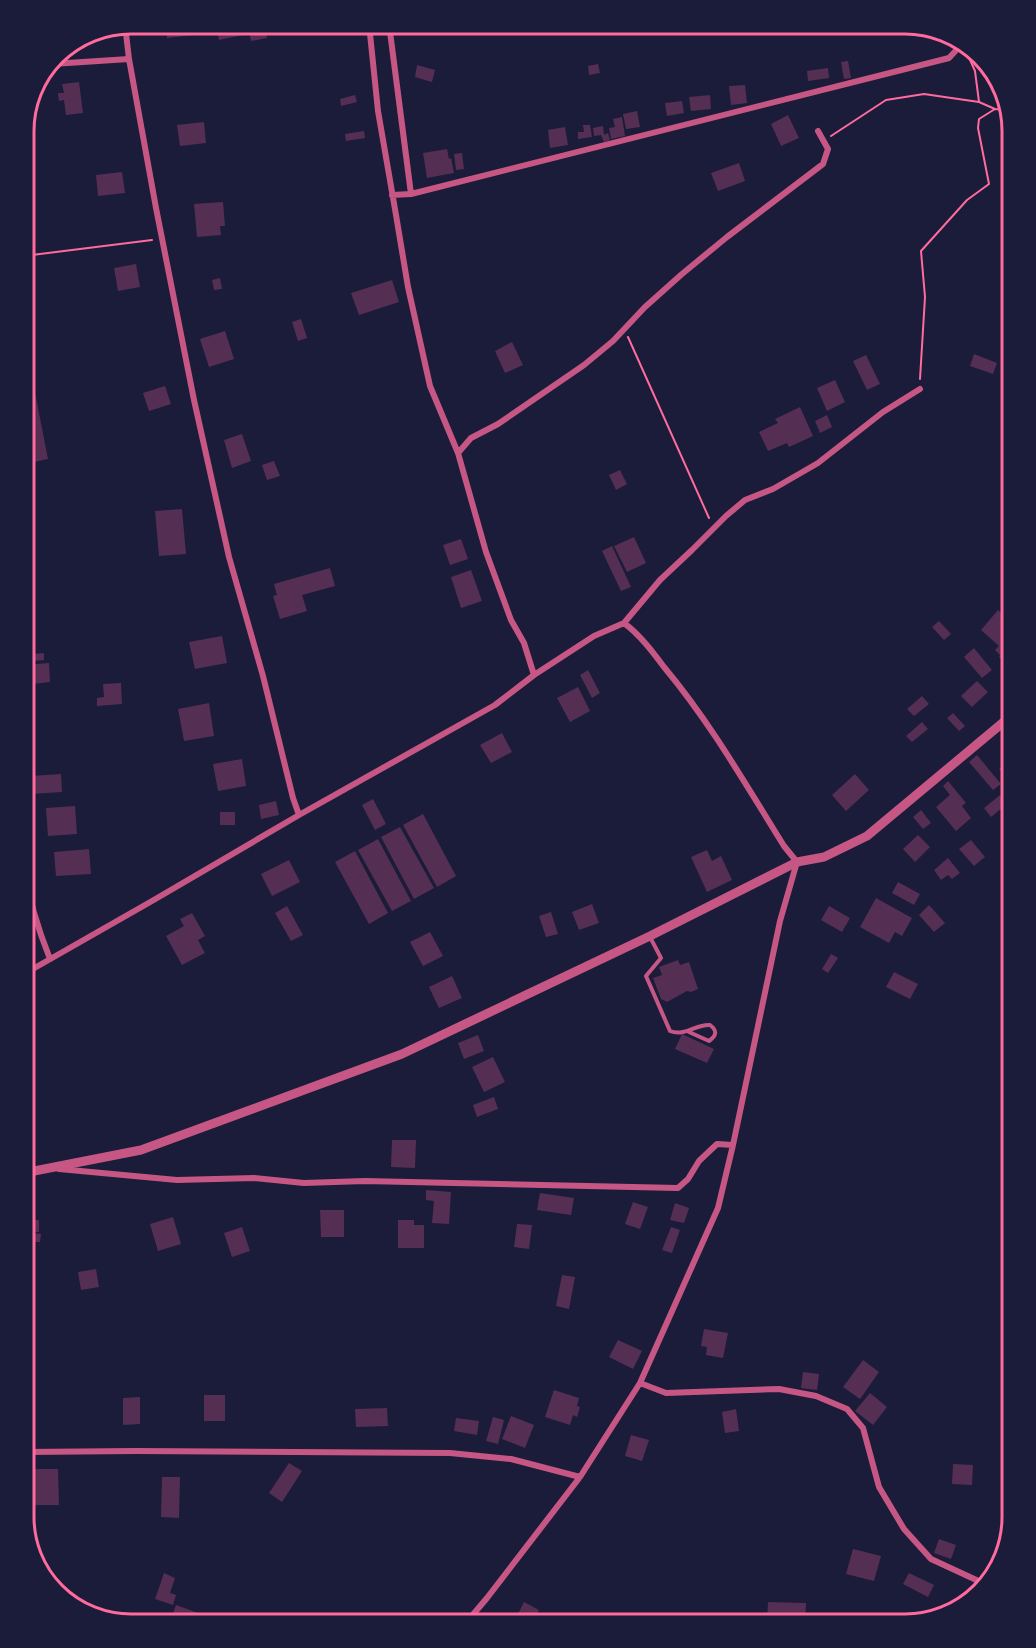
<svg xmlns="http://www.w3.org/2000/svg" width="1036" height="1648" viewBox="0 0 1036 1648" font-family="Arial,sans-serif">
	<rect width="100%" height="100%" fill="#1b1b3a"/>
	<path fill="#542f53" d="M166,24H200V27L193,28L194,35L167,38Z
		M216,24H241L243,35L219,40Z
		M258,24H264L267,38L251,41L248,26Z
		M848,61L851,78L844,79L841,62Z
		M598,64L600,73L589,75L588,66Z
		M417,65L435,70L432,82L415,77Z
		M828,68L829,78L808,81L807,71Z
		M79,82L83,113L66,115L64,100L59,101L58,93H64L62,84Z
		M745,85L747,103L731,105L729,86Z
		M355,95L357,102L341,106L340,99Z
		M710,95L711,109L691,111L689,97Z
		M682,101L684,113L667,116L665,103Z
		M637,111L640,127L626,129L623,114Z
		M788,115L799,138L781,146L771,124Z
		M622,117L625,136L611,139L609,128L615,127L613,119Z
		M204,122L206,143L180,146L177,125Z
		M583,125H590L592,137L578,139V132H584Z
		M603,126L604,135L608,133L610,140L604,142L601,135L594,136L593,128Z
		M565,127L568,145L550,148L548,130Z
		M364,131L365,138L346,141L345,134Z
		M447,149L449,159L451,158L454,173L427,178L423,153Z
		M462,153L464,169L456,170L454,154Z
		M739,163L745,181L718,191L711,173Z
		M122,172L125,193L98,196L96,175Z
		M223,202L225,226H220L221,235L197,237L194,204Z
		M136,264L140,287L118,291L114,268Z
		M220,278L222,289L214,290L212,280Z
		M392,280L399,302L359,315L351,293Z
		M301,319L307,338L298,341L292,322Z
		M225,331L234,359L209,367L200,339Z
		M512,342L523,365L505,373L495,351Z
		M974,354L997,363L993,374L970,366Z
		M866,355L880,384L867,390L853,361Z
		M1009,366L1012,367V389L1002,386Z
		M30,367L48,459L24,464V368Z
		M835,380L845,402L827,411L817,388Z
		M165,386L171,404L149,411L143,393Z
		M800,407L813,436L789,447L787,443L768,451L759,432L778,423L775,419Z
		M827,415L832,427L820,433L815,421Z
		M242,434L251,461L232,468L224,440Z
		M274,461L280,476L267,480L262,465Z
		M620,470L627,484L616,490L609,475Z
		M182,509L186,554L159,556L155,511Z
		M634,537L646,563L627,572L614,546Z
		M461,539L468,559L450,565L443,545Z
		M612,546L631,587L621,591L602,551Z
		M330,568L335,586L302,595L307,611L280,619L273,596L277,595L274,584Z
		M471,570L482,601L461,608L451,577Z
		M998,610L1012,623V644L1010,646L1012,648V661L1008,665L999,657L1000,655L995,650L999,646L981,630Z
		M939,621L951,634L944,640L932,627Z
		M222,636L227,663L195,669L189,642Z
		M974,648L992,670L982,678L964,657Z
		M44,653V660L24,662V655Z
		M49,663L50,682L24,685V665Z
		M588,670L600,693L592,698L580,675Z
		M977,681L988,692L972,707L961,696Z
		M121,683L122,704L97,706V698L104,697L103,684Z
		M578,687L590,711L570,722L557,698Z
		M922,696L929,704L914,716L907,709Z
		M209,703L214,736L184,741L178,709Z
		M953,713L965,726L959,731L947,718Z
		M922,722L928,729L912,742L906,736Z
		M502,733L512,752L491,763L480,745Z
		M977,755L1001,784L993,790L969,762Z
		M1011,757L1012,758V782L999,769Z
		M242,759L246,786L218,791L213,764Z
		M61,774L62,792L32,794L31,776Z
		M855,774L869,790L846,811L832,795Z
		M948,781L966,803L962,806L971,818L956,831L936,807L950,795L943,786Z
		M1000,795L1007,804L991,817L984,808Z
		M373,799L386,824L375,830L362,805Z
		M276,801L279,815L261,819L259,805Z
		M75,806L77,834L48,836L46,808Z
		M921,810L931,823L923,829L913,817Z
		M220,812H235V825H220Z
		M423,814L456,876L437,887L403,825Z
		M400,827L434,888L414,899L381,837Z
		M918,835L930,847L915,862L903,849Z
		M378,839L411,901L392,911L358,850Z
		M971,840L985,857L974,866L959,849Z
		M89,849L91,874L56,876L54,852Z
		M707,850L712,861L721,856L732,880L707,892L691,857Z
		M355,851L388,913L369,924L335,862Z
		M948,858L960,873L952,879L948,875L941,880L934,870Z
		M289,860L300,882L272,896L261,874Z
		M898,882L920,894L914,905L892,893Z
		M876,898L912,918L902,936L895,932L889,943L860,927Z
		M592,904L599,923L579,930L572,912Z
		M929,905L945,923L934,932L919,915Z
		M287,906L303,935L291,941L275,913Z
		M829,906L850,918L842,932L821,920Z
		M551,912L558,934L546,937L539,916Z
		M192,913L205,936L198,940L205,953L182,965L166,936L184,926L180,919Z
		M430,932L443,956L423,966L410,942Z
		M831,954L838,958L828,973L822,969Z
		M678,960L680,965L689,962L698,989L691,992L687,991L667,1002L661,999L653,978L662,975L659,967Z
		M894,972L918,984L910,999L886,987Z
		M452,976L462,998L439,1008L429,987Z
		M682,1034L714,1049L707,1063L675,1049Z
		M478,1035L484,1051L464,1059L458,1043Z
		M493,1057L505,1082L484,1092L472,1067Z
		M494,1097L498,1109L477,1117L473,1105Z
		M392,1140H416L415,1168L391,1167Z
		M426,1190L451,1192L449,1224L432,1223L434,1201L426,1200Z
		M540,1193L574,1198L571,1215L537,1210Z
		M633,1202L648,1207L640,1229L625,1224Z
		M675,1203L689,1208L684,1223L670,1220Z
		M320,1210H344V1237H321Z
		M173,1217L181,1244L158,1251L150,1224Z
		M26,1219L39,1220V1232L25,1231Z
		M398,1220H414V1225H424V1248H398Z
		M517,1224L532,1225L529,1249L514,1247Z
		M242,1227L250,1251L232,1257L224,1233Z
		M671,1227L680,1230L672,1253L662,1250Z
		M30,1233L41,1234L40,1242H29Z
		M96,1269L99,1287L81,1290L78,1272Z
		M562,1275L575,1277L569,1309L556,1306Z
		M24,1303H31V1311H35V1333H24Z
		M704,1329L728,1333L723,1358L706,1355L707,1347L701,1346Z
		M618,1340L642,1351L633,1369L609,1357Z
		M863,1360L879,1372L860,1399L843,1387Z
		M803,1372L819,1374L817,1390L801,1388Z
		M554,1390L579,1398L577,1406L580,1407L577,1417L573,1415L570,1425L545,1417Z
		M870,1393L887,1407L873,1425L855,1411Z
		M204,1395H225V1421H204Z
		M140,1397V1424L123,1425V1398Z
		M31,1408V1426H24V1409Z
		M387,1408L388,1426L356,1427L355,1409Z
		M736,1409L739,1431L725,1433L722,1412Z
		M511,1416L534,1425L525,1448L502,1439Z
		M493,1417L504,1420L498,1444L486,1441Z
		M456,1418L479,1421L477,1435L454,1431Z
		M631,1435L649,1440L642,1461L625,1456Z
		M289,1463L302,1471L282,1502L269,1493Z
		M953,1464L973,1465L972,1485L952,1484Z
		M34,1469H58L59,1505H34Z
		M162,1477H180L179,1518L161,1517Z
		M939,1539L956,1545L951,1559L934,1553Z
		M853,1549L881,1556L874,1581L846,1574Z
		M164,1573L175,1578L170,1593L176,1595L173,1605L155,1599Z
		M909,1573L934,1585L928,1597L903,1584Z
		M524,1602L539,1610L537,1614L550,1620L548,1624H507L511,1616L519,1620L521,1616L518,1614Z
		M768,1602L806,1603L805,1624H767Z
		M176,1605L204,1615L201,1624H169Z"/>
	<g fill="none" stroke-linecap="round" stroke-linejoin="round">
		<path stroke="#ff6b9d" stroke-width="2" d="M967,53L975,71L979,102
			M831,136L886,100L924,94L979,102L995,109
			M24,256L152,240
			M628,337L709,518
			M920,379L925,297L921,251L967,200L989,184L978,128L979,119L995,109L1007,110"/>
		<path stroke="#c65784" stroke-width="4" d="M650,937L661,958L646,976L670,1031C685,1037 695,1024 710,1025C718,1031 716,1036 709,1041L689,1032"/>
		<path stroke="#c65784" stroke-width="6" d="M369,24L378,111L396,215L408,287L430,386L458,453L486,552L511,620L524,643L534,675
			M389,24L411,194
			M125,25L129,59L156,208L194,400L229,557L263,676L293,798L299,815
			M52,64L129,59
			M392,195L411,194L949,58L961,45V41
			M458,453L471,438L498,424L584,365L613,341L645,307L682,274L727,237L823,164L828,149L818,131
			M624,623L660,580L692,550L726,516L745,500L773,489L818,463L883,412L920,389
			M24,868C29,900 38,929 50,959
			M24,974L152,901L299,815L495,705L534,675L594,636L624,623C640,635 652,651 664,667C710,722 746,785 784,846L797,862L780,921L733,1145L718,1208L640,1383L580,1477L487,1598L465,1624
			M59,1169L177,1180L254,1178L304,1183L365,1181L678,1188L688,1179L699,1161L717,1144L733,1145
			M640,1383L666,1393L779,1389L816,1396L847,1409L863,1428L879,1487L904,1529L931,1559L985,1584
			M24,1452L136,1451L450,1453L511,1459L580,1477"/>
		<path stroke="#c65784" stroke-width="9" d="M24,1173L141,1150L402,1054L650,936L797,862L824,857L867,836L1012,715"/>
	</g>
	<path d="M0 0H1036V1648H0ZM131 34H905A97 97 0 0 1 1002 131V1517A97 97 0 0 1 905 1614H131A97 97 0 0 1 34 1517V131A97 97 0 0 1 131 34Z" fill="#1b1b3a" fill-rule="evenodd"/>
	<path fill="none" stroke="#ff6b9d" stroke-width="3" d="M131 34H905A97 97 0 0 1 1002 131V1517A97 97 0 0 1 905 1614H131A97 97 0 0 1 34 1517V131A97 97 0 0 1 131 34Z"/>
</svg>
